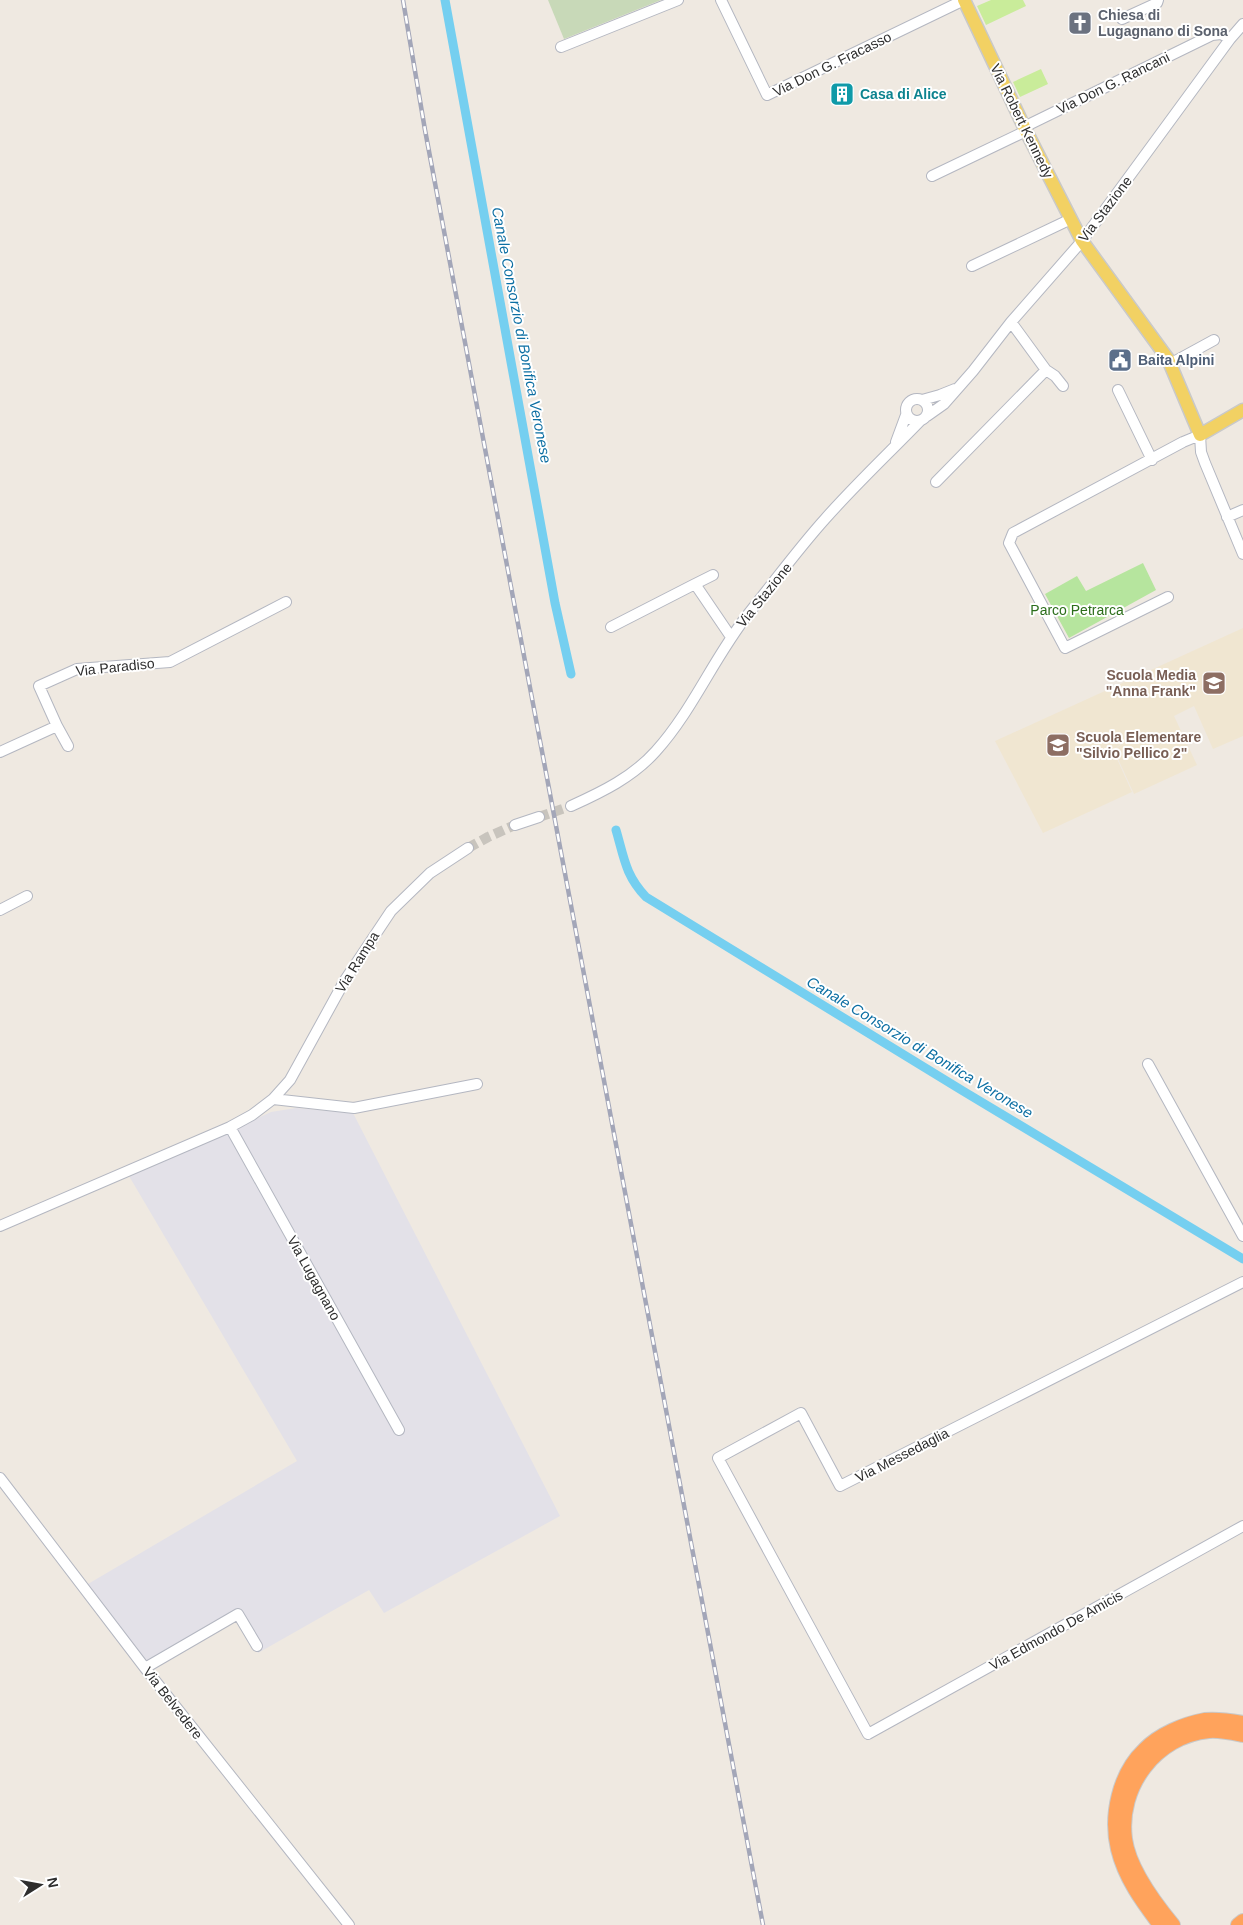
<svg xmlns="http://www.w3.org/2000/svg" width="1243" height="1925" viewBox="0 0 1243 1925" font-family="Arial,sans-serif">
	<rect width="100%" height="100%" fill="#efe9e1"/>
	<path fill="#e3e1e8" d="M296,1108L353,1113L560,1516L384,1613L369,1590L258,1653L238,1620L149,1670L88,1584L297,1461L129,1176L271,1112Z"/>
	<path fill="#f0e6d1" d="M1243,628V736L1213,749L1194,706L1174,716L1197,765L1134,794L1114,750L1126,741L1149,728L1126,740L1113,750L1132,792L1043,833L995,741Z"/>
	<path fill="#b6e59e" d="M1143,563L1156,590L1069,638L1045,594L1077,576L1086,591Z"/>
	<path fill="#c8d9b8" d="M548,0H661L564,39Z"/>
	<path fill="#c9ec9a" d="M991,0H1023L1026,6L986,25L977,6Z
		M1041,69L1048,84L1020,97L1013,82Z"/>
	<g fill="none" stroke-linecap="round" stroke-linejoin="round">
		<path stroke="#75cff0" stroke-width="9" d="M445,0L555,603L571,674
			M616,830C624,857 625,875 646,897L963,1091L1243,1259"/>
		<path stroke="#c8c4bd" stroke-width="10" stroke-dasharray="10 5" stroke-linecap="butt" d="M539,817L571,806
			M468,848L488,837L515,825"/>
		<g stroke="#b4b7c1" stroke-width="12">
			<path id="minor" d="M721,0L767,95L964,0
				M1122,19L1157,3L1158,0
				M561,47L678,0
				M1024,127L1212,35L1221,34L1230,39
				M932,176L1026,131
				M972,266L1071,219
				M1170,364L1214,340
				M1046,370L1055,376L1063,386
				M1118,390L1152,460
				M906 410a11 11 0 1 1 22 0a11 11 0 1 1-22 0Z
				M922,400L940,395L955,389
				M927,416L944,404L973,371L1011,322L1082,241L1230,39L1243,24
				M896,442L906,415
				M936,482L1046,370L1011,322
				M1227,517L1243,510
				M695,584L713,575
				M1168,597L1065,648L1009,543L1013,533L1183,442L1200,435L1201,452L1205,463L1243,554
				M611,627L695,584L731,637
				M57,726L68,746
				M0,752L57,726L39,686L77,669L170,662L286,602
				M571,806C602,792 633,777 656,751C693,710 714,657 749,613C774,582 798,549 825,519C855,485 888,454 920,421
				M515,825L539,817
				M0,910L27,896
				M1148,1064L1243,1236
				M273,1099L354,1108L477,1084
				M230,1127L399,1430
				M0,1226L230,1127L252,1115L273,1099L290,1080L345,980L391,911L430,873L468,848
				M1243,1282L840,1486L801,1413L718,1458L868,1734L1243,1526
				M0,1478L145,1668L349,1925
				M145,1668L238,1614L257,1646"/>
		</g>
		<g stroke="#c9c9c9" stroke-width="15">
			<path id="major" d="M964,0L1026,131L1082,241L1168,359L1200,435L1243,410"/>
		</g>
		<g stroke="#c9c9c9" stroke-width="16">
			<path id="highway" d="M1160,1925C1142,1901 1125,1878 1118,1849C1110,1816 1119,1774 1144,1750C1159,1734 1184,1724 1205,1720C1216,1719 1232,1721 1243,1723
				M1173,1925C1154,1902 1129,1868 1125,1839C1118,1787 1156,1736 1209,1731C1219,1730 1233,1733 1243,1735
				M1238,1925L1243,1921"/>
		</g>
		<use href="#minor" stroke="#fff" stroke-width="10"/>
		<use href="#major" stroke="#f2d163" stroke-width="12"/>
		<use href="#highway" stroke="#ffa35c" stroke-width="14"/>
		<g stroke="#a3a6b8" stroke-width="4.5">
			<path id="rail" d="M403,0L425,130L763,1925"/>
		</g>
		<use href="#rail" stroke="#fff" stroke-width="2.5" stroke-dasharray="8" stroke-linecap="butt"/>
	</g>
	<defs>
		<g id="church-square" transform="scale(1.25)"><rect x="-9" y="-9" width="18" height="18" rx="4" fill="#6b7280" stroke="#fff"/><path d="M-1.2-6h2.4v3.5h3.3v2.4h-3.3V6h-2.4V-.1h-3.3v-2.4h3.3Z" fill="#fff"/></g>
		<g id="building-square" transform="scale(1.25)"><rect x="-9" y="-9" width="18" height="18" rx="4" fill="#0f9aa8" stroke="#fff"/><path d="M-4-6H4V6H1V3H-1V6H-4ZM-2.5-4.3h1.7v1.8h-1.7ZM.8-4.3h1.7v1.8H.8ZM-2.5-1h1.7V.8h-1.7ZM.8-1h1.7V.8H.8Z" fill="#fff"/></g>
		<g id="civic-square" transform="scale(1.25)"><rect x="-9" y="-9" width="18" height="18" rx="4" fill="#5c6f8a" stroke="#fff"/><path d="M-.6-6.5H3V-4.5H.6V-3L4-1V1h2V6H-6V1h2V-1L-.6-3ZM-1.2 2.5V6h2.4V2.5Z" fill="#fff"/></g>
		<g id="school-square" transform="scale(1.25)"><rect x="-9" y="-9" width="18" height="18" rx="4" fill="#8d6e63" stroke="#fff"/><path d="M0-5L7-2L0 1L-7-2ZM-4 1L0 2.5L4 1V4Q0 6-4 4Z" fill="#fff"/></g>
	</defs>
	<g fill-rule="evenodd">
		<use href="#church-square" x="1080" y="23"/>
		<use href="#building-square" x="842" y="94"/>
		<use href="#civic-square" x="1120" y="360"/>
		<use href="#school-square" x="1214" y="683"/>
		<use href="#school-square" x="1058" y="745"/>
	</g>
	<g text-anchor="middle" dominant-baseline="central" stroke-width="4" stroke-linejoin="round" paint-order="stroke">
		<g font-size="14" font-weight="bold" fill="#5b616d" stroke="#fff" text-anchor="start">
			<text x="1098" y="15">Chiesa di<tspan x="1098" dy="16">Lugagnano di Sona</tspan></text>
		</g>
		<g font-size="14" fill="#2e2e2e" stroke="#fff">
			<text transform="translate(832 64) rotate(-26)">Via Don G. Fracasso</text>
			<text transform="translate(1113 83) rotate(-26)">Via Don G. Rancani</text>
			<text transform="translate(1022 121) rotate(64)">Via Robert Kennedy</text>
			<text transform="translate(1105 209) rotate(-53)">Via Stazione</text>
			<text transform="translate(764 595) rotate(-51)">Via Stazione</text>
			<text transform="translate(115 667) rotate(-6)">Via Paradiso</text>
			<text transform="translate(357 962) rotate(-58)">Via Rampa</text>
			<text transform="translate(314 1278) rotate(61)">Via Lugagnano</text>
			<text transform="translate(902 1455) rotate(-27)">Via Messedaglia</text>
			<text transform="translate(1056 1630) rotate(-29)">Via Edmondo De Amicis</text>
			<text transform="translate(173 1703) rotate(52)">Via Belvedere</text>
		</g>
		<g font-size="14" font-weight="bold" fill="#0d838f" stroke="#fff" text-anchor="start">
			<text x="860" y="94">Casa di Alice</text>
		</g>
		<g font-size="14" font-weight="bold" fill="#4e5e75" stroke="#fff" text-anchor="start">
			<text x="1138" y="360">Baita Alpini</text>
		</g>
		<g font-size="14" fill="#2c6e1b" stroke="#fff">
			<text x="1077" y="610">Parco Petrarca</text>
		</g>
		<g font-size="14" font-weight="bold" fill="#785e54" stroke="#fff" text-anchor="end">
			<text x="1196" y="675">Scuola Media<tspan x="1196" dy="16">"Anna Frank"</tspan></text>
			<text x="1076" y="737" text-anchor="start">Scuola Elementare<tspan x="1076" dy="16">"Silvio Pellico 2"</tspan></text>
		</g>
		<g font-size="15" font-style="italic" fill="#0d6fa3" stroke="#fff">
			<text transform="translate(522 335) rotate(79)">Canale Consorzio di Bonifica Veronese</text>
			<text transform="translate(920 1047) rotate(31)">Canale Consorzio di Bonifica Veronese</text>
		</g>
	</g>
	<g transform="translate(40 1885) rotate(79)" stroke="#ffffff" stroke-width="4" paint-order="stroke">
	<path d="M0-4L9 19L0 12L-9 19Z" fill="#2e2e2e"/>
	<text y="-8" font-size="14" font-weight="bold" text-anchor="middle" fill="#2e2e2e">N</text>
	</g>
</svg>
